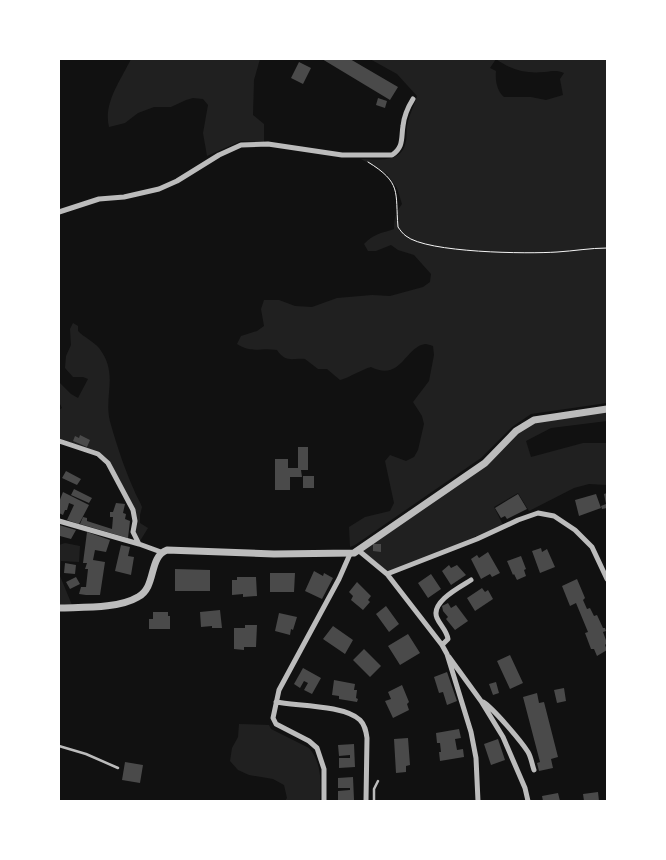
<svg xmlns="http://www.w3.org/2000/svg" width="666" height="860" viewBox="0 0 666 860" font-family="'Sofia Sans Condensed',sans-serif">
	<rect width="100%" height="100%" fill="#111"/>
	<path fill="#202020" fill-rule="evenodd" d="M131,59H260L254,80L253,115L264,124V142L241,141L207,156L203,133L208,105L203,99L193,98L186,100L171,107H154L138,113L125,123L109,127C103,103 121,80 131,59Z
		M370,59H607V403L531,414L512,427L481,458L355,545L350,547L349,527L365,517L390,511L394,503L385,461L390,455L406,461L414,457L418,450L424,424L422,416L413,402L429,381L434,355L433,346C430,345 428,344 425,344C405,347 401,382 371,367C360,370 351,377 340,380L327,369H318L305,359C291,358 286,363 277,350C261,347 252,354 237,344L241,336L257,331L264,326L261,309L264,300H279L295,306L312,307L337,298L372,295L390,296L423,287L430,282L431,274L414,255L398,250L391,245L376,251H368L364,244C373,234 382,233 394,229C394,218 396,212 402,204L397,188L387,174L361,159C378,159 402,164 406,141C407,136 406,131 407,126C409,115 414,106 417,96L397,74ZM496,59C511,70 526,74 545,72C553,71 557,70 564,73L560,79L563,95L546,100L531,97H504C497,91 495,81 496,71L490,68Z
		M73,323L78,326V331C85,338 93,341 99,348C120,375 102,397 111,425C117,446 125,470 134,490C136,496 140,501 142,507L140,515V523L148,528L140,541L135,531L134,510L99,453L59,439V410L62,408L59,402V382L71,394L78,398L88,379L83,377H73L65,368L66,356L71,345L70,329Z
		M607,410V421L551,428L526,441L531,457L583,443H607V485L589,484L574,488L529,511L518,493L494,507L503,525L389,573L362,550L434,501L517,432L534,421Z
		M65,543L80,546L79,562L61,561L60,576L72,605L59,606V545Z
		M239,724L269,725L271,729L309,748C322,763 321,782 320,801H285L287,798L284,785L273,779L249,775L238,770L230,761L232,748L238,737Z"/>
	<path fill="#4a4a4a" d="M322,59H350L398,87L390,100Z
		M299,62L311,68L303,84L291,78Z
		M378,98L387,101L385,108L376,105Z
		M80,435L90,440L87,447L73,441L75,436L79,438Z
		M298,447H308V470H301L302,477H290V490H275V459H288V468H298Z
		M66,471L81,479L77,485L62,478Z
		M303,476H314V488H303Z
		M74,489L92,498L89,503L71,495Z
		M63,492L89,505L79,524L67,520L74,505L69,503L67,510H65L63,515L59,513V502Z
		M607,493V508L602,509L601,506L606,504L604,494Z
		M518,494L527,509L507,519L505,516L501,518L495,508Z
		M596,494L601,508L579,516L575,500Z
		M116,503L125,504L123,513L126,514L125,519L130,521L128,538L80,524L83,517L87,518V521L112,529L113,517H110V512H113Z
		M59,525L76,530L71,539L60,536L59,540Z
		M87,532L110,540L106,552L95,550L93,560L105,562L100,595H86L79,594L81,587H86L88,569H85L87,563H83Z
		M373,544H381V552L373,551Z
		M121,545L130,547L128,556L134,557L131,575L115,571Z
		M541,548L542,552L547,549L555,567L540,573L532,551Z
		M488,552L500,573L492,577L490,574L481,579L471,559L477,555L479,558Z
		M521,556L526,569L524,570L526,576L517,580L514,574L513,575L507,561Z
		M65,563L76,565L75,574L64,573Z
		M449,565L451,568L457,565L466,575L451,585L442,571Z
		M175,569L210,570V591H175Z
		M314,571L323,576L324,573L333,578L322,599L305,591Z
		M270,573H295L294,592H270Z
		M431,574L441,589L428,598L418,583Z
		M76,577L80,584L70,589L66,582Z
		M237,577H256L257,596L243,597V594L232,595V580H237Z
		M577,579L585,598L583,600L587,609L590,608L594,616L597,615L603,628H605L606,631L603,632L607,643L605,645L607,650L597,656L594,649H591L585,633L588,632L576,603L570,606L562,586Z
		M357,582L371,596L368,600L370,602L363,610L351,600L353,596L349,592Z
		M482,588L485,592L488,590L493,599L475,611L467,598Z
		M448,603L451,608L456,605L468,621L455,630L446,619L448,617L443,611L442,606Z
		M386,606L399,624L389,632L376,614Z
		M220,610L222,628H212V626L201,627L200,612Z
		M153,612H168V616H170V629H149V619H153Z
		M279,613L297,617L293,630L291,629L290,635L275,631Z
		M245,625H257L256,647H244V650L234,649V628H245Z
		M333,626L353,640L345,654L323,639Z
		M408,634L420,653L400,665L388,646Z
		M364,649L381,666L370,677L353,660Z
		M510,655L523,683L510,689L497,661Z
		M303,668L321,678L312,694L304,690L308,683L304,681L300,688L294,684Z
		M447,672L457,701L447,705L443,692L439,693L434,677Z
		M334,680L355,684L354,690H357L356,698L358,699L357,702L339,699V696L332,695Z
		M496,682L499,693L493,695L489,684Z
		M402,685L409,702L407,704L409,710L393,718L385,701L391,699L388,692Z
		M564,688L566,701L557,703L554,690Z
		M537,693L539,703L544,702L558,757L551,759L553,768L539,771L537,763L540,762L523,697Z
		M459,729L461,738L455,739L457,750L463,749L464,757L440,761L439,752H441L440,743H437L436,733Z
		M408,738L410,765L406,766V772L396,773L394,739Z
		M498,739L505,760L491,765L484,744Z
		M354,744L355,767L339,768V758H350V755L339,756L338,745Z
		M125,762L143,765L140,783L122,780Z
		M353,777L354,800H338V791L350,790V788H338V778Z
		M598,792L599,801H584L583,794Z
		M558,793L560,801H543L542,796Z"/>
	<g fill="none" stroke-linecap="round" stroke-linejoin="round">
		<path stroke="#f5f5f5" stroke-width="1" d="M368,162C402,183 395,191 398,227C400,230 403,234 406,236C427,253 528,254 557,252C574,251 590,248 607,248"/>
		<path stroke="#bcbcbc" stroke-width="2.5" d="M59,746L86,754L118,768
			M374,801V789L378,781"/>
		<path stroke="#bcbcbc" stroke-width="5" d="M59,212L99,199L124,197L159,189L177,181L219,155L241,145L268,144L342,155H392C404,147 401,138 403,126C404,116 408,107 413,99
			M59,441L98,454L108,463L133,510L135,521L133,532L139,544
			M59,521L139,544L161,552
			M358,550L387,574L442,645L447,654L471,732L476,758L478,801
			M387,574L477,539L518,520L538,513L554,516L575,530L592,547L607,579
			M442,645L448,639C447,631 440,625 437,618C430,602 460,587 471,580
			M449,657L481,701L503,737L525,788L528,801
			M276,702C297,706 344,705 360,720C365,725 366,731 367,738L366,801
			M483,702C493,708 521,741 528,752C531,757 532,764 534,770
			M324,801V769L317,748L309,741L276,724L273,718L279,690L339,579L350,554"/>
		<path stroke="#bcbcbc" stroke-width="7" d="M59,608C82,607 118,609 138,597C157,587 148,557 167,550L274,554L354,553L485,463L516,431L534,420L607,409"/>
	</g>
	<rect width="666" height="860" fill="none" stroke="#ffffff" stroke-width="120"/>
</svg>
